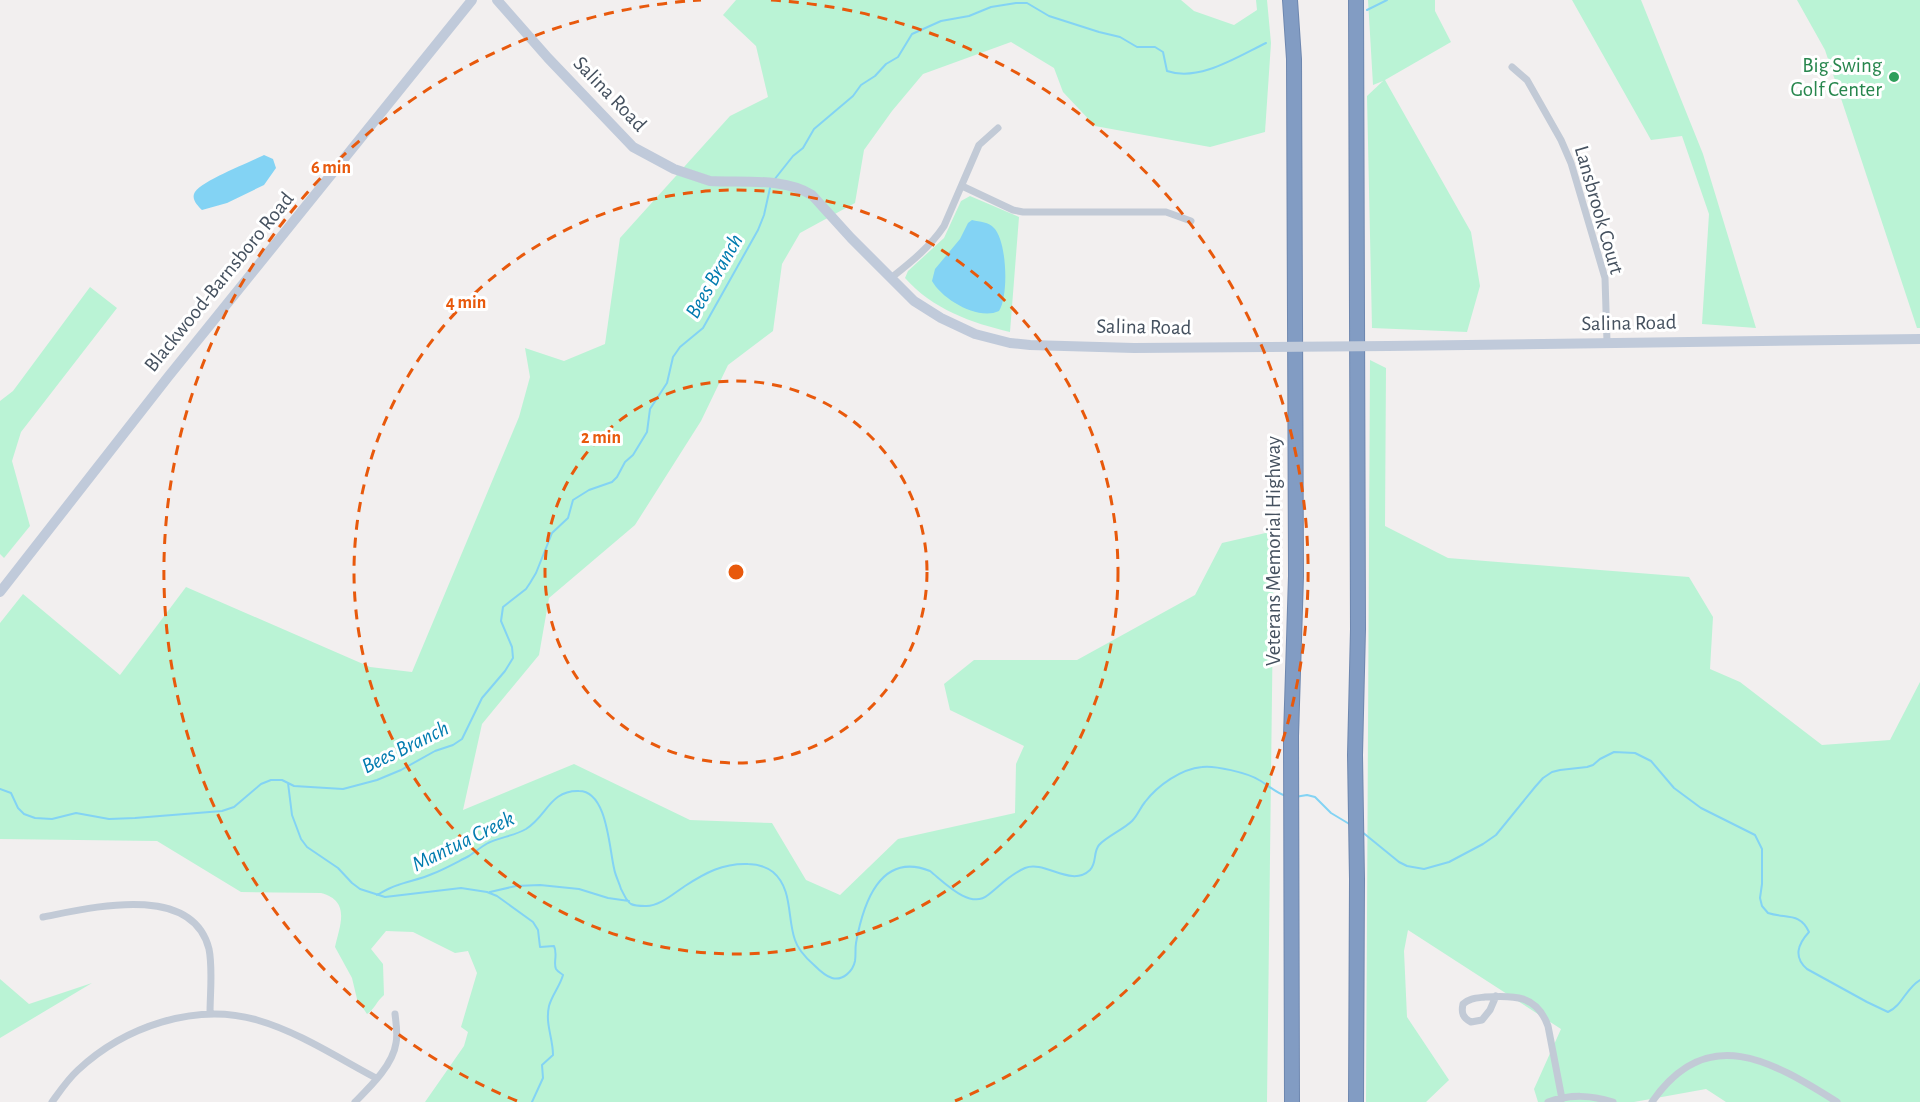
<svg xmlns="http://www.w3.org/2000/svg" width="1920" height="1102" viewBox="0 0 1920 1102" font-family="'Alegreya Sans',sans-serif">
	<rect width="100%" height="100%" fill="#f2efef"/>
	<path fill="#baf3d5" d="M736,0H1181L1194,11L1234,25L1257,10L1256,0H1267L1271,43L1265,132L1210,147L1095,126L1063,92L1054,68L1011,42L923,74L892,111L864,150L855,203L800,233L782,264L773,331L728,365L701,421L635,525L549,598L539,655L482,724L463,810L574,764L690,820L772,823L806,880L840,895L898,839L1015,813L1016,764L1024,746L950,710L944,684L974,660H1077L1195,595L1222,543L1274,531L1267,1102H425L464,1046L468,1032L461,1027L477,973L468,951L455,953L413,932L386,931L371,949L383,964L384,995C376,1002 374,1010 367,1014L357,999L352,978L335,947C340,925 351,901 321,893L241,892L157,841L0,839V623L23,594L120,675L186,587L370,667L412,672L519,417L530,377L525,348L564,361L605,344L620,238L730,116L768,97L756,46L723,15Z
		M1368,0H1435V11L1451,42L1385,80L1471,232L1480,286L1467,332L1372,328L1367,96L1383,81L1373,85Z
		M1572,0H1641L1703,154L1756,328L1702,324L1709,214L1682,136L1651,140Z
		M1797,0H1920V328H1917L1825,50Z
		M970,196L1019,217L1010,332C972,323 932,309 905,278L908,271L944,238L961,201Z
		M90,287L117,308L21,432L12,461L30,526L4,558L0,554V401L13,391Z
		M1370,360L1386,368L1385,526L1448,558L1689,577L1713,617L1710,669L1740,682L1822,745L1890,740L1920,682V1102H1726L1706,1089L1634,1102H1538L1534,1089L1561,1029L1408,930L1404,951L1407,1017L1449,1080L1426,1102H1366Z
		M0,979L29,1004L92,983L0,1038Z"/>
	<path fill="#83d3f4" d="M264,155L273,159L276,168L264,185L227,203L202,210C198,206 192,200 194,194C198,182 251,162 264,155Z
		M972,220C980,222 989,222 994,228C1007,241 1009,296 999,311C978,321 942,299 932,281L935,269L960,239L968,223Z"/>
	<g fill="none" stroke-linecap="round" stroke-linejoin="round">
		<path stroke="#83d3f4" stroke-width="2" d="M1367,10L1387,0
			M774,180L793,156L803,148L814,129L853,96L861,85L875,76L886,64L898,57L912,34L941,21L969,16L991,7L1016,3H1027L1049,16L1099,32L1120,37L1137,47H1155L1163,52L1167,71C1199,82 1237,57 1266,43
			M288,783L292,815L301,839L307,847L338,868L352,883L360,889L385,897L461,888L487,892L497,896L533,922L538,930L540,947L554,946C558,954 553,963 556,969C558,972 561,973 563,975C560,986 552,995 549,1006C545,1024 553,1038 553,1055L542,1065L543,1078L532,1102
			M0,789L11,793L18,808L24,814L35,818L52,819L76,813L109,819L135,818L222,811L234,807L261,784L271,780H282L294,786L343,789L377,780L401,770L435,751L453,745L462,739L482,698L505,671L513,658L512,647L501,621L503,607L526,589L530,583L536,573L552,533L568,518L573,500L589,490L612,482L617,477L625,462L633,455L647,432L650,409L667,383L673,357L680,347L703,328L758,230L764,215L770,188
			M1295,797L1307,795L1315,797L1331,813L1351,825
			M1361,831L1399,862L1407,866L1424,869L1449,862L1483,844L1496,835L1535,787L1543,778L1552,772L1560,770L1587,767L1593,765L1600,759L1614,752L1635,753L1651,761L1674,788L1701,808L1755,835L1762,849V884L1760,898L1762,906L1768,913C1786,919 1800,912 1809,932C1798,944 1793,957 1807,969L1867,1002L1888,1012C1902,1006 1906,988 1920,980
			M490,892L516,886L540,885L579,889L608,898L629,901
			M377,895C384,891 391,887 398,885C409,881 421,879 432,874C445,869 457,862 469,856C475,852 481,847 488,843C500,837 514,836 526,829C547,816 550,790 579,791C607,791 609,847 614,868C615,875 619,882 621,889C624,894 626,901 631,904C635,906 641,906 645,906C659,907 674,893 685,886C705,873 723,863 748,864C757,864 765,866 773,872C793,889 787,918 795,940C798,950 806,958 814,965C819,970 825,976 832,978C843,981 853,971 855,961C856,955 855,949 856,943C863,904 880,851 930,871C944,882 970,910 988,895C1001,885 1009,875 1025,868C1045,860 1071,888 1090,870C1097,863 1093,852 1099,845C1106,837 1124,829 1132,821C1138,815 1140,808 1145,802C1158,785 1181,769 1202,767C1214,765 1248,773 1259,780C1268,785 1276,793 1286,796"/>
		<g stroke="#6e87af" stroke-width="16">
			<path id="highway" d="M1290,0L1294,59L1296,576L1291,736L1292,1102
				M1356,0L1358,629L1355,755L1357,879L1356,1102"/>
		</g>
		<path stroke="#c2cad6" stroke-width="7" d="M1512,67L1527,80L1561,140L1571,163L1605,278L1607,342
			M962,186L1013,210L1023,212H1166L1191,221
			M891,278C911,262 930,247 944,226L979,145L998,128
			M43,917C90,908 192,882 209,949C213,969 210,993 210,1014
			M1496,996L1490,1010L1482,1020L1471,1022C1463,1018 1461,1013 1463,1004C1469,998 1477,998 1485,997C1514,995 1537,995 1548,1026L1562,1099
			M52,1102C60,1091 68,1079 78,1070C124,1027 195,1002 257,1020C299,1032 338,1058 376,1078
			M355,1102C370,1087 393,1065 396,1043C398,1034 396,1023 395,1014
			M1548,1102C1571,1094 1590,1095 1613,1102
			M1652,1102C1707,1022 1772,1061 1837,1102"/>
		<path stroke="#c0cada" stroke-width="10" d="M497,0L548,58L633,147L674,169L710,181C742,183 784,177 812,195L851,238L914,301L941,318L975,334L1010,343L1030,345L1134,348L1269,347
			M1388,346L1920,339
			M0,592L168,377L472,0"/>
		<use href="#highway" stroke="#829cc3" stroke-width="14"/>
		<path stroke="#c0cada" stroke-width="10" d="M1269,347L1388,346"/>
	</g>
	<g fill="none" stroke="#e8590c" stroke-width="3" stroke-dasharray="10 8">
		<circle cx="736" cy="572" r="191"/>
		<circle cx="736" cy="572" r="382"/>
		<path d="M517 1101A573 573 0 0 1 701 0M771 0A573 573 0 0 1 955 1101"/>
	</g>
	<circle fill="#2e9e5b" stroke="#fff" stroke-width="2" cx="1894" cy="77" r="6"/>
	<g text-anchor="middle" dominant-baseline="central" stroke-width="6" stroke-linejoin="round" paint-order="stroke">
		<g font-size="21" fill="#27864d" stroke="#fff" text-anchor="end">
			<text x="1882" y="65">Big Swing<tspan x="1882" dy="24">Golf Center</tspan></text>
		</g>
		<g font-size="21" fill="#45515f" stroke="#fff">
			<text transform="translate(610 94) rotate(46)">Salina Road</text>
			<text transform="translate(1599 210) rotate(74)">Lansbrook Court</text>
			<text transform="translate(219 282) rotate(-51)">Blackwood-Barnsboro Road</text>
			<text transform="translate(1629 323) rotate(-1)">Salina Road</text>
			<text transform="translate(1144 327) rotate(1)">Salina Road</text>
			<text transform="translate(1273 551) rotate(-90)">Veterans Memorial Highway</text>
		</g>
		<g font-size="22" font-style="italic" fill="#017baf" stroke="#fff">
			<text transform="translate(714 276) rotate(-60)">Bees Branch</text>
			<text transform="translate(405 747) rotate(-26)">Bees Branch</text>
			<text transform="translate(463 841) rotate(-26)">Mantua Creek</text>
		</g>
	</g>
	<circle cx="736" cy="572" r="9" fill="#e8590c" stroke="#fff" stroke-width="3"/>
	<g font-size="18" text-anchor="middle" font-weight="bold" fill="#e8590c" stroke="#fff" stroke-width="6" stroke-linejoin="round" paint-order="stroke">
		<text x="331" y="173">6 min</text>
		<text x="466" y="308">4 min</text>
		<text x="601" y="443">2 min</text>
	</g>
</svg>
